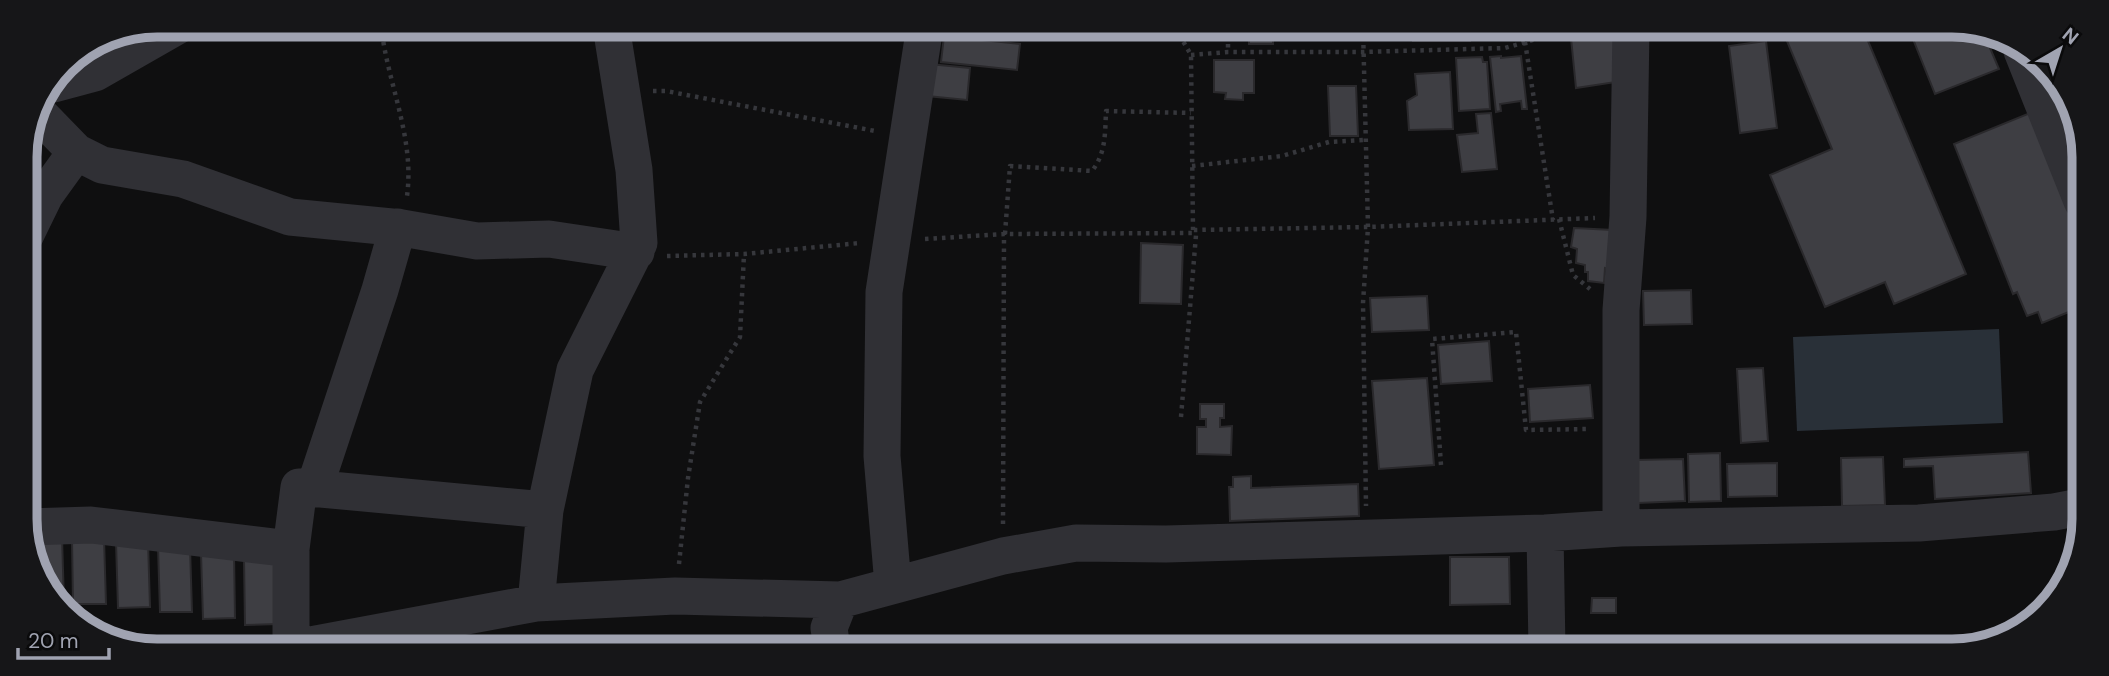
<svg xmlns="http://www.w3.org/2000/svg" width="2109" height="676" viewBox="0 0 2109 676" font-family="'DM Sans',sans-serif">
	<rect width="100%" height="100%" fill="#0f0f10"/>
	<path fill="#293038" d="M1999,329L2003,423L1797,431L1793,337Z"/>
	<path fill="#3e3e43" stroke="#2a292c" stroke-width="2" d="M973,27H1011L1010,37L986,33L987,29Z
		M1234,27H1273V44H1249V32L1234,33Z
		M1413,28H1469L1470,41H1413Z
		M1504,28H1531L1532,35L1505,37Z
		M1782,29H1863L1966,274L1894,304L1885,282L1825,307L1770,175L1832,149Z
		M1909,29H1982L1999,69L1935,94Z
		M1618,30L1616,82L1576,88L1571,38Z
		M944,36L1020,44L1017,70L941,62Z
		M1766,41L1777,128L1740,133L1729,46Z
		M1501,56V58L1521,56L1527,109H1522L1521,101L1500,104L1501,111L1496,112L1490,57Z
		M1482,57L1483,62H1487L1490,109L1459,111L1456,58Z
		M1214,60H1254V93H1243V100L1225,99L1226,93L1214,92Z
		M929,64L970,68L967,100L927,96Z
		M1450,72L1453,129L1409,130L1407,101L1417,95L1415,74Z
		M1328,86H1356L1358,136H1330Z
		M1491,113L1497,169L1462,172L1457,135L1478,133L1476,114Z
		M2030,113L2081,243V307L2042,323L2038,312L2027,316L2017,292L2013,294L1954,144Z
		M1574,228L1613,230L1610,269L1605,268L1604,283L1588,281V272H1585V265L1576,263L1577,249L1571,247Z
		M1141,243L1183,245L1181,304L1140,303Z
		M1691,290L1692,324L1644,325L1643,291Z
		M1427,296L1429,330L1372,332L1370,298Z
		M1489,341L1492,381L1441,384L1438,345Z
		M1763,368L1768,441L1741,443L1737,369Z
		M1427,378L1434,465L1379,469L1372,381Z
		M1590,385L1593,418L1530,422L1528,389Z
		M1200,404H1224V418H1220V427L1232,426L1231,455L1197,454V427H1206V419H1200Z
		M2028,452L2031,493L1935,499L1933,466L1904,467V459Z
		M1720,453L1721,501L1689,502L1688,454Z
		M1883,457L1885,505L1842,506L1841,458Z
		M1683,459L1685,501L1638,503L1636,460Z
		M1777,463V496L1728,497L1727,464Z
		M1251,476V488L1358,484L1359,516L1230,521L1229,487H1233V477Z
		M30,537H62L64,602H56L31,551Z
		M104,538L106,604H73L72,539Z
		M148,541L150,607L118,608L116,542Z
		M158,547H190L192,612H160Z
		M201,553H234L235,618L203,619Z
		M1450,557H1509L1510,604L1450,605Z
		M244,559H276L278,624L245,625Z
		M1592,598H1616V613H1591Z"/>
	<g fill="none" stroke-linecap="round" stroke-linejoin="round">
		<path stroke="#36373c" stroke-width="4.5" stroke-dasharray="3.5 5" stroke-linecap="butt" d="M381,25C387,83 415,137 407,196
			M1175,27L1191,55L1193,230
			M1228,27V52
			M1363,28L1368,227L1363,303L1366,506
			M1525,42L1553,220
			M1191,55L1228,52H1363L1505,48L1557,33L1586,28
			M653,91H666L875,131
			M1192,166L1282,156L1329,142L1365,140
			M1559,219L1573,275L1590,289
			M1005,234L1010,166L1092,171C1106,153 1105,133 1106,111L1191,113
			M925,239L1004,234L1193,233V230L1368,227L1595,218
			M667,256L744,254L860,243
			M1181,417L1196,235L1193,233
			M1441,465L1432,339L1516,332L1526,430L1590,429
			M1003,524L1004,234
			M679,564L688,478L700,402L740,337L744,254"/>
		<path stroke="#303035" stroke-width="37" d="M2022,51L2082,201
			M54,84L95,73L179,25
			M40,115L76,152L102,165L183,179L290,217L402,228L477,241L549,239L636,252
			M25,236L45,195L76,152
			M314,489L380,290L398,227
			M27,527L91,525L291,549
			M1621,528V310L1628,217L1631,28
			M1545,533L1547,650
			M893,585L882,456L884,292L925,26
			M536,603L545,510L575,370L639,243L634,170L611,26
			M291,647V549L299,487L545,510
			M300,647L536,603L675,596L840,600
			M832,649L829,628L840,600L1003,556L1076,543L1166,544L1545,533L1621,528L1919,523L2054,512L2080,507"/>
	</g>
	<path d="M0 0H2109V676H0ZM157 37H1952A120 120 0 0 1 2072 157V519A120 120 0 0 1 1952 639H157A120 120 0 0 1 37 519V157A120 120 0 0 1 157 37Z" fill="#161618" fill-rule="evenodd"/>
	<path fill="none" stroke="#a0a3b1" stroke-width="9" d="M157 37H1952A120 120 0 0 1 2072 157V519A120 120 0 0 1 1952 639H157A120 120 0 0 1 37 519V157A120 120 0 0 1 157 37Z"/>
	<g transform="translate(2060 49) rotate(39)" stroke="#0a0a0b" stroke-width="5" paint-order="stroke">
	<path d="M0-5L12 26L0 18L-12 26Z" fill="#a0a3b1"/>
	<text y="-10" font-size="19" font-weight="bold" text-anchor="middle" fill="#a0a3b1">N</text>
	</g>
	<path d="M18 648v10h91v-10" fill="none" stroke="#a0a3b1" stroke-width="3.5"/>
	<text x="28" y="648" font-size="21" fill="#a0a3b1" stroke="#0a0a0b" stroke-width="5" paint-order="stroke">20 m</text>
</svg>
